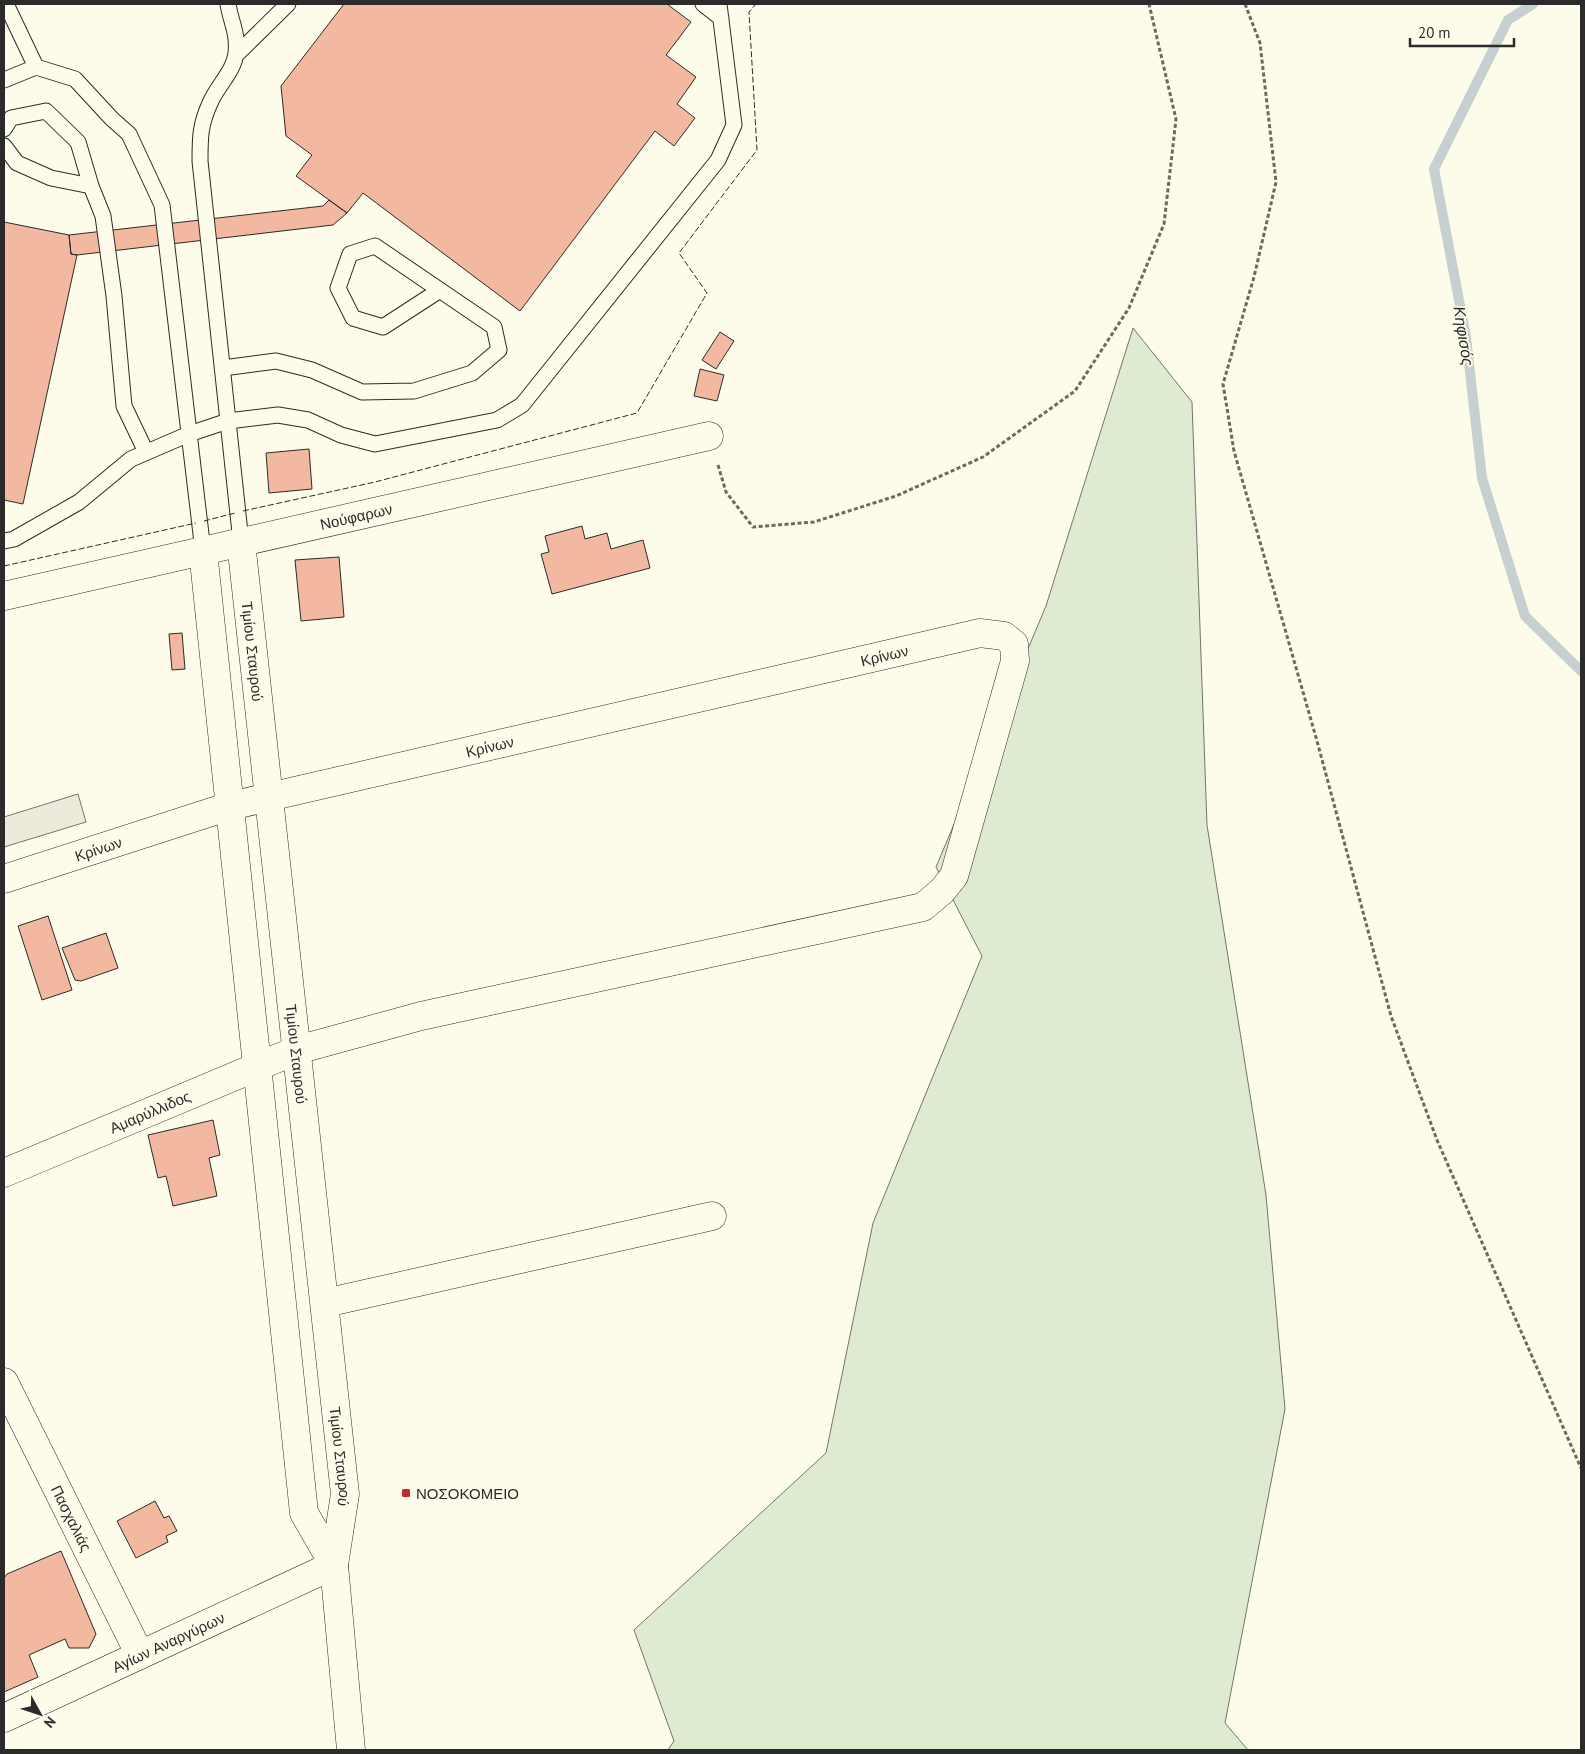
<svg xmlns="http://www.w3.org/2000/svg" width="1585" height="1754" viewBox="0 0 1585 1754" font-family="'PT Sans',sans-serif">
	<rect width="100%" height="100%" fill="#fdfbea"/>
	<path fill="#deebd1" stroke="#74746e" d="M1133,328L1192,402L1207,825L1266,1195L1285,1409L1225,1723L1248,1750H668L674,1741L634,1630L826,1453L873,1223L982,956L936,867L1046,606Z"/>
	<path fill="#eceadb" stroke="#74746e" d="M78,794L86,822L4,847V817Z"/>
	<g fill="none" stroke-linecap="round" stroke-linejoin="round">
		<path stroke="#c7d0d0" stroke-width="10" d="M1533,4L1508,20L1434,169L1466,337L1482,478L1525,616L1581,671"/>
	</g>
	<path fill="#f2b8a0" stroke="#2b2b2b" d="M344,4H667L691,22L666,55L696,77L677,104L695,118L674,146L655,131L520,311L363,193L347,213L296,176L312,155L286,136L281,86Z
		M329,200L347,213L333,225L77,255L71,254L69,235L323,206Z
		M4,222L69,235L71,254L77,255L23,504L4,500Z
		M720,332L734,341L716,369L702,360Z
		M700,369L724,375L717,401L694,396Z
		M309,449L312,489L269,493L266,453Z
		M582,526L585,539L607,533L611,549L643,540L650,568L552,594L541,554L549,552L545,536Z
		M339,557L344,617L301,621L295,560Z
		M182,633L185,669L172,670L169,634Z
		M48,916L72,990L42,1000L18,926Z
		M106,933L118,968L81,981L75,980L62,948Z
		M213,1120L220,1155L209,1158L217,1196L173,1206L166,1176L158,1178L148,1135Z
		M155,1501L164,1518L169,1516L177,1531L166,1536L168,1542L136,1558L117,1521Z
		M61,1551L96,1634L89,1648H69L65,1639L29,1655L38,1677L4,1692V1578L7,1574Z"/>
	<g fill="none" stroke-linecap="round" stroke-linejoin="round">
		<g stroke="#2b2b2b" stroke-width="17">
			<path id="lane" d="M6,4L36,67
				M228,4C231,23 238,32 236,53C234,71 218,85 211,101C200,124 200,137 200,161L241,542
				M703,4L721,18
				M236,55L288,4
				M4,80L36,67L75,79L112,119L129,134L162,205L203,551
				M4,129L11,118L46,111L78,142L91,186L103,216L114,296L124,406L146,452
				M4,146L17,163L51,178L91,186
				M223,368L276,361L312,370L362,392L414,391L472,373L499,350L494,327L375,246L350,254L338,288L353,318L383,327L440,290
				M4,541L14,539L79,502L131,459L189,434L228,421L278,415L308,420L341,435L375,444L497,420L522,405L718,160L734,125L719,4"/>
		</g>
		<g stroke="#2b2b2b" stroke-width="29">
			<g id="street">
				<path id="s1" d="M4,596L709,436"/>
				<path id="s2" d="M4,879L230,806L980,633L1004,636L1014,644L1015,661L954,876L942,891L923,907L421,1016L297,1050L4,1173"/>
				<path d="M325,1303L712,1216"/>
				<path id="s3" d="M4,1382L140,1655"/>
				<path d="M334,1565L351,1750"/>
			</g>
		</g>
		<g stroke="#2b2b2b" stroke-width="29">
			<g id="secondary">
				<path id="s4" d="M241,542L345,1494L334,1565"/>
				<path d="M203,551L304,1513L334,1565"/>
				<path id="s5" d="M4,1718L334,1565"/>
			</g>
		</g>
		<path stroke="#6a6964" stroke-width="3" stroke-dasharray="4 2.5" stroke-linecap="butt" d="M1245,4L1260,43L1276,182L1254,277L1223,384L1234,451L1317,741L1391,1016L1437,1140L1581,1468
			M718,465L726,492L753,527L814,522L896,496L983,457L1075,391L1129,308L1164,224L1176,119L1149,4"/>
		<use href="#lane" stroke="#fdfbea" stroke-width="15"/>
		<use href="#street" stroke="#fdfbea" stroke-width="28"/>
		<use href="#secondary" stroke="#fdfbea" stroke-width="28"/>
		<path stroke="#2b2b2b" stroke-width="1" stroke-dasharray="6 2.5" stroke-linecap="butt" d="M243,511L375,482L637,413L707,293L679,253L757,150L749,12L756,4
			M204,521L235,513
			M4,566L196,523"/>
	</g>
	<rect fill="#c62828" stroke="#fdfbea" stroke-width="2" x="401" y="1488" width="10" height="10" rx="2.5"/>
	<g text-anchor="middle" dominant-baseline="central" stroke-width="4" stroke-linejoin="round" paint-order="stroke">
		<g font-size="15" fill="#2b2b2b" stroke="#fdfbea">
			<text stroke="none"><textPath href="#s1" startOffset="361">Νούφαρων</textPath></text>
			<text stroke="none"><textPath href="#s4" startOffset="110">Τιμίου Σταυρού</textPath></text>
			<text stroke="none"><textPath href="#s2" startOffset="909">Κρίνων</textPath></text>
			<text stroke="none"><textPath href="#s2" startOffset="504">Κρίνων</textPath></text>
			<text stroke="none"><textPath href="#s2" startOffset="99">Κρίνων</textPath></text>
			<text stroke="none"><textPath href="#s4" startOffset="515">Τιμίου Σταυρού</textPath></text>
			<text transform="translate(150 1112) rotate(-23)">Αμαρύλλιδος</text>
			<text stroke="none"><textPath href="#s4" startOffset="920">Τιμίου Σταυρού</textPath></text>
			<text stroke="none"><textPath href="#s3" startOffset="152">Πασχαλιάς</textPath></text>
			<text stroke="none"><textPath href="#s5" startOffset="181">Αγίων Αναργύρων</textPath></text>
		</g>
		<g font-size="15" fill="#2b2b2b" stroke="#fdfbea" text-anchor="start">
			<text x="416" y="1493">ΝΟΣΟΚΟΜΕΙΟ</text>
		</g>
		<g font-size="16" font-style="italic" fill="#2b2b2b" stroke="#fdfbea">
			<text transform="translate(1464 336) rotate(81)">Κηφισός</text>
		</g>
	</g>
	<rect width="1585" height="1754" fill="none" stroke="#2b2b2b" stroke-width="10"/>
	<g transform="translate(40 1714) rotate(130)" stroke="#fdfbea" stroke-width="4" paint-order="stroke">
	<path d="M0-4L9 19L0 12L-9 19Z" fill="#2b2b2b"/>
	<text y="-8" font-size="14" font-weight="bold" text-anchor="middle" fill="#2b2b2b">N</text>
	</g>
	<path d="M1410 38v8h104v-8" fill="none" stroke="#2b2b2b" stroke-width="2.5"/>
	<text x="1418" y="38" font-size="15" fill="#2b2b2b" stroke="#fdfbea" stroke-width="4" paint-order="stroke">20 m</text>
</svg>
